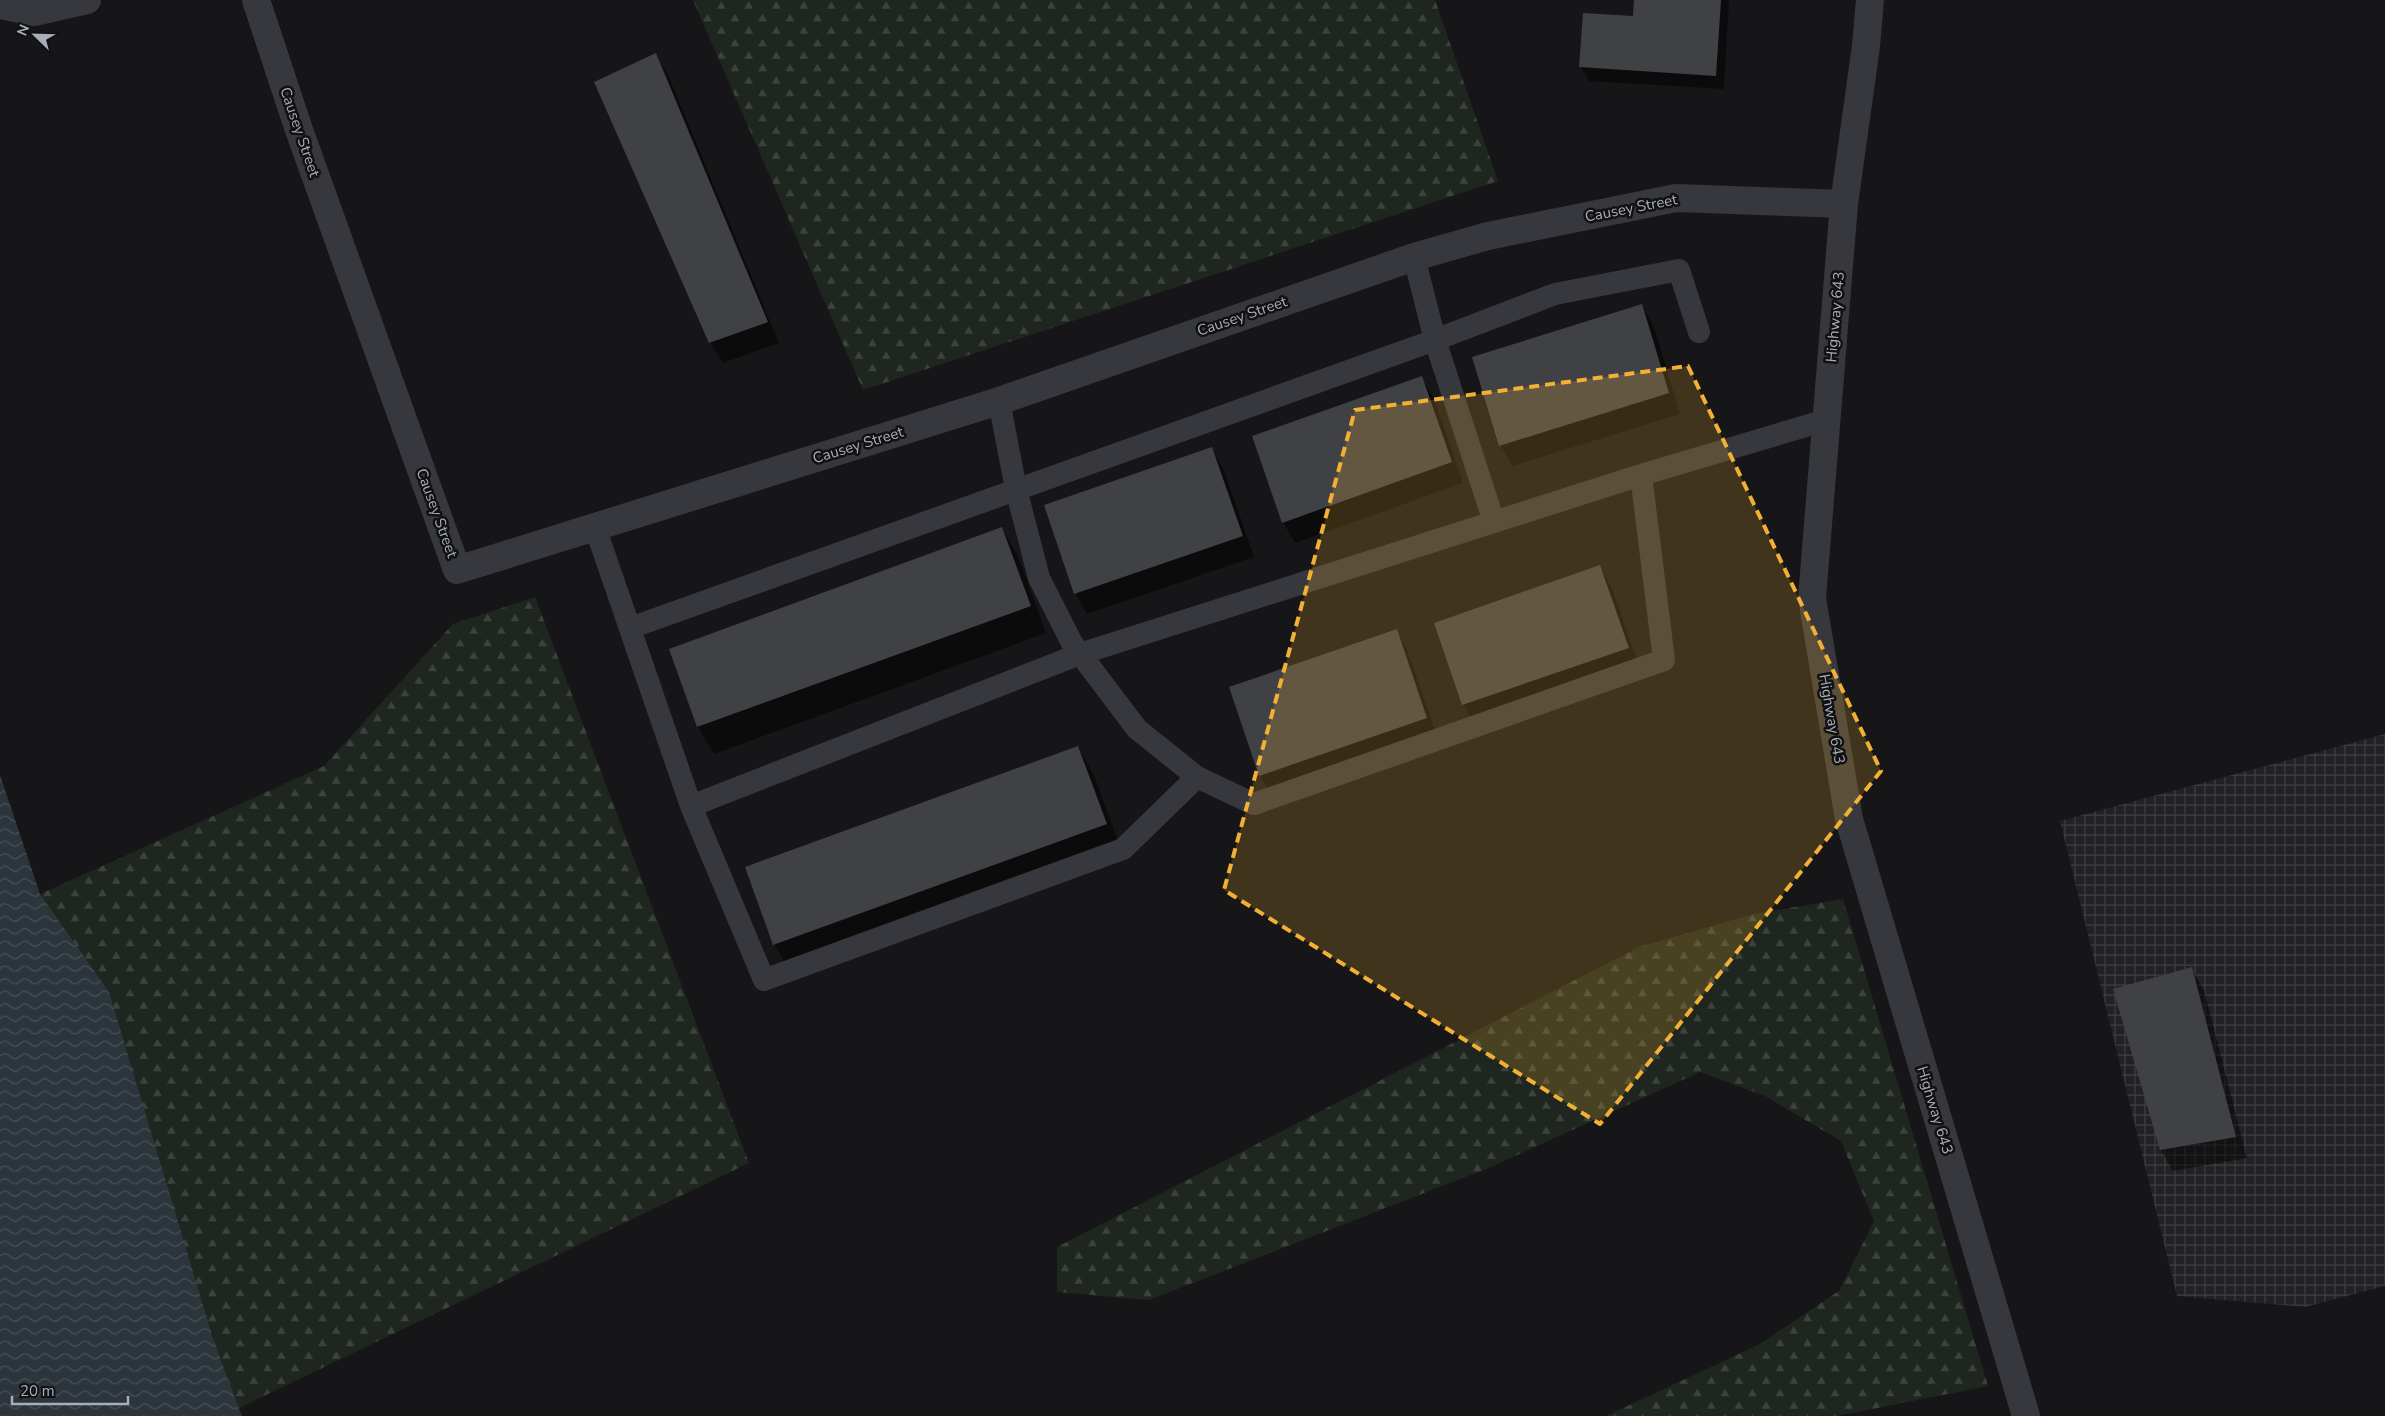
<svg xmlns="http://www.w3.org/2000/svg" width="2385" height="1416" viewBox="0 0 2385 1416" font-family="'Nunito Sans',sans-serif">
	<defs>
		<pattern id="industrial-grid" width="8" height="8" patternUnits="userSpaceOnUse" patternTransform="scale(1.25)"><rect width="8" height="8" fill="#222225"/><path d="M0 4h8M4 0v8" fill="none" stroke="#3f3f43"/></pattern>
		<pattern id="forest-firs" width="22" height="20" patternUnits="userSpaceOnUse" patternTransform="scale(1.25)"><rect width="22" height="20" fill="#1e261f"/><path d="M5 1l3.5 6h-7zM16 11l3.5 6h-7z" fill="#3c433d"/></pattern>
		<pattern id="water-waves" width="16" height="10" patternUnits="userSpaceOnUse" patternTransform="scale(1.25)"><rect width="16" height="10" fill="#2c353c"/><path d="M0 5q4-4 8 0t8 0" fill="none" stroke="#485056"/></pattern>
	</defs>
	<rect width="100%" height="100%" fill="#161618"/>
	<path fill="url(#industrial-grid)" d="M2385,734V1286L2305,1307L2177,1296L2060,821Z"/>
	<path fill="url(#forest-firs)" d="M693,0H1435L1498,181L863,390Z
		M535,597L749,1163L239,1408L40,894L324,766L453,624Z
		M1843,899L1988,1386L1837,1416H1606L1758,1345L1839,1291L1874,1221L1841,1141L1765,1096L1700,1072L1491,1167L1149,1300L1057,1292V1247L1639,947L1754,914Z"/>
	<path fill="url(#water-waves)" d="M0,775L40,894L109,992L214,1342L242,1416H0Z"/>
	<path fill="#0007" d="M1635,0H1729L1724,89L1589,81L1580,66L1634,17Z
		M656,54L668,75L779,343L723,363L710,342Z
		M1642,306L1654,327L1680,414L1513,466L1500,445Z
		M1421,377L1434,398L1463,483L1295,543L1283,522Z
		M1212,449L1224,470L1254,557L1087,614L1075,593Z
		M1002,528L1018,556L1046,633L714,754L698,727L670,649Z
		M1600,567L1612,588L1640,669L1475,725L1463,704Z
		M1396,631L1408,652L1438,739L1272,796L1260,775Z
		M1078,747L1094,775L1122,852L790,972L775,945L747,868Z
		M2192,969L2204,990L2247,1158L2173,1171L2161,1150Z"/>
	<path fill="#404145" d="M1634,0H1721L1716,76L1579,67L1583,13L1633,16Z
		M656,53L768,322L709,343L594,82Z
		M1642,304L1669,393L1499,446L1472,357Z
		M1422,376L1452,462L1282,523L1252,436Z
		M1212,447L1243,536L1074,594L1044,505Z
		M1002,527L1031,606L697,727L669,649Z
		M1600,565L1629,648L1462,705L1434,623Z
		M1397,629L1427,718L1259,776L1229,687Z
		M1078,746L1107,824L773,945L745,867Z
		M2192,967L2236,1137L2160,1150L2113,989Z"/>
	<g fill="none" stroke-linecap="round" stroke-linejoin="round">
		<path stroke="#37383d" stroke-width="22" d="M1414,257L1435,340L1494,522
			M999,401L1016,489L1039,578L1072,643L1137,729L1197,777L1254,804L1664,660L1641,475L1826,420
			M595,527L691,806L764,980L1123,849L1197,777
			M630,628L1435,340L1555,294L1679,270L1699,332
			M691,806L1080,654L1641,475"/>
		<path stroke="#37383d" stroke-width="28" d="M256,0L298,127L457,570L999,401L1414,257L1488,236L1676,198L1844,204
			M1870,0L1866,46L1844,204L1812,598L1849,819L2026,1416
			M0,5L34,12L87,0"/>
	</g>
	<path fill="#f2b134" fill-opacity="0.2" stroke="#f2b134" stroke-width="4" stroke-dasharray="10 6" stroke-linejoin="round" d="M1688,366L1881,771L1600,1124L1224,890L1355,410Z"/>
	<g text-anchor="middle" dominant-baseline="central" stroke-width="5" stroke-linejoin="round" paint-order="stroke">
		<g font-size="15" fill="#a8adb8" stroke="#111113">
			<text transform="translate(300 132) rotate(71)">Causey Street</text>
			<text transform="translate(1631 208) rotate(-11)">Causey Street</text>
			<text transform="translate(1242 316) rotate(-19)">Causey Street</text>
			<text transform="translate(1835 317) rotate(-85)">Highway 643</text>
			<text transform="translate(858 445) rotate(-17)">Causey Street</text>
			<text transform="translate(437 513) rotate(70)">Causey Street</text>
			<text transform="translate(1832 719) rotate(80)">Highway 643</text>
			<text transform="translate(1935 1110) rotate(73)">Highway 643</text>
		</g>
	</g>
	<g transform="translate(35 35) rotate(293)" stroke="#111113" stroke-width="4" paint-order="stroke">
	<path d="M0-4L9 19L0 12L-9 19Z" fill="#a8adb8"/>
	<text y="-8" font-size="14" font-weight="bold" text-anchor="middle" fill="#a8adb8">N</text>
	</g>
	<path d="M12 1396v8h116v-8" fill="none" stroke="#a8adb8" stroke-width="2.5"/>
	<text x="20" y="1396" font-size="15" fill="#a8adb8" stroke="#111113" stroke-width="4" paint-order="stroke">20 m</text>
</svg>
